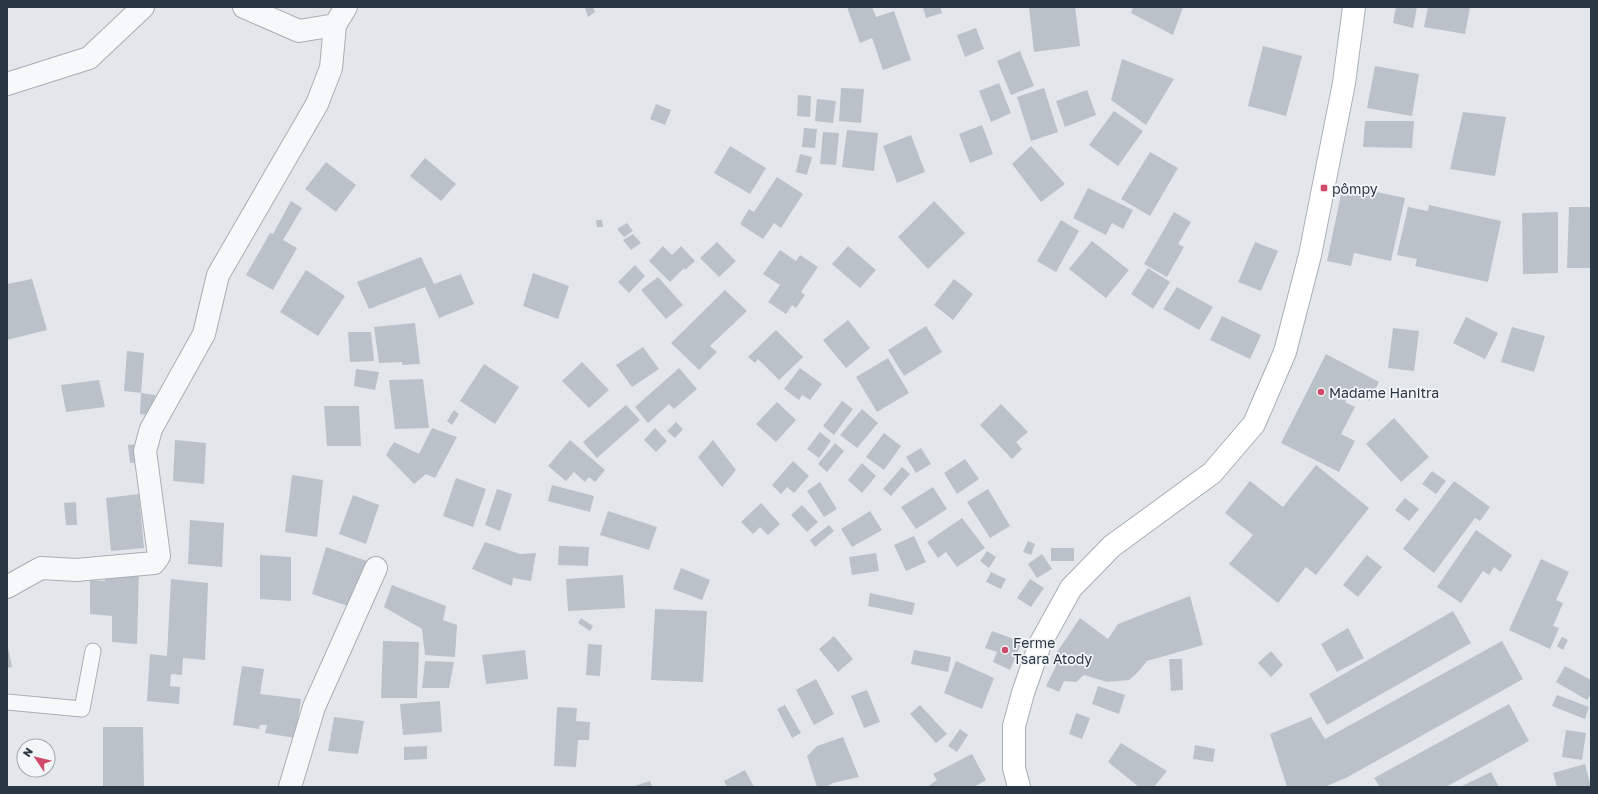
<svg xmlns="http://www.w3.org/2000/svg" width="1598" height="794" viewBox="0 0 1598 794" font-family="'Golos Text',sans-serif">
	<rect width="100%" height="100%" fill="#e3e7eb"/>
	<path fill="#bac1c9" d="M588,7H593L595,12L588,17L585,8Z
		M847,7H872L876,17L894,11L911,60L883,70L872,38L860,43Z
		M923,7H940L942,13L926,18Z
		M1029,7H1075L1080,46L1034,52Z
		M1133,7H1183L1173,35L1131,13Z
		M1396,7H1417L1413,28L1393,23Z
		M1428,7H1470L1465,34L1424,27Z
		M976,28L984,49L965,57L957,35Z
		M1263,46L1302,56L1286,116L1248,106Z
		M1020,51L1034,86L1011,95L997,61Z
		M1122,59L1174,79L1146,125L1111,100Z
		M1375,66L1419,74L1412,116L1367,108Z
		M999,83L1011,113L991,122L979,91Z
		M841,88L864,89L861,123L839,121Z
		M1044,88L1058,132L1031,141L1017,97Z
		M1087,90L1096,115L1065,127L1056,101Z
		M798,95L811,96L810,117L797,116Z
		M817,99L836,101L833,123L815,121Z
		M656,104L671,110L665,125L650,119Z
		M1114,111L1143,131L1118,166L1089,145Z
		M1463,112L1506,117L1495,176L1450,169Z
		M1365,121H1414L1412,148L1363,147Z
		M982,125L993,154L970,163L959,134Z
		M804,128L817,129L815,148L802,147Z
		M847,130L878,133L874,171L842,167Z
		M823,132L839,133L836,165L820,164Z
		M911,135L925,172L897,183L883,146Z
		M730,146L766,168L750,194L714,173Z
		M1031,146L1065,184L1041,202L1012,164Z
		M1150,152L1178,168L1150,216L1121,199Z
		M800,154L812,157L807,175L796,172Z
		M425,158L456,184L441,201L410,176Z
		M326,162L356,185L336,212L305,189Z
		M777,177L803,194L781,228L774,223L763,239L740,224L749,209L754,212Z
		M1343,185L1405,198L1391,261L1354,253L1351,266L1327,261Z
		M1088,188L1133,210L1123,229L1112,223L1106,235L1073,218Z
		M291,201L302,208L283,240L297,248L273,290L246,275L270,233L273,234Z
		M934,201L965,233L928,269L898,237Z
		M1429,205L1501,221L1488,282L1415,266L1417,259L1397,255L1408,207L1428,211Z
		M1569,207H1591V268H1567Z
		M1174,212L1191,222L1178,244L1184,247L1167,277L1144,264Z
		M1558,212V273L1523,274L1522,213Z
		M596,220H602L603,227H597Z
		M1061,220L1079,231L1056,272L1037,261Z
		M627,223L633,231L624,237L617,229Z
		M633,234L641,243L631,250L623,240Z
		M1092,241L1129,270L1106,298L1069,269Z
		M717,242L736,261L719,277L700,258Z
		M1255,242L1278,251L1261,291L1238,282Z
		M663,246L672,255L681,246L695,261L685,270L684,268L670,282L649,261Z
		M848,246L876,270L860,288L832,264Z
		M780,250L796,261L800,255L818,267L801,292L805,295L796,308L792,305L786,314L768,302L780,285L763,274Z
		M421,257L434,284L461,274L474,304L439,318L425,287L369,309L357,282Z
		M635,265L645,276L629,293L618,282Z
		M1148,268L1170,282L1153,309L1131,294Z
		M306,270L345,296L318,336L280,312Z
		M533,273L569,286L558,319L523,306Z
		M658,277L683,305L666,319L641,290Z
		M32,279L47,330L7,340V284Z
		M954,279L973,294L953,320L934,305Z
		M1177,287L1213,307L1199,330L1163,309Z
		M725,290L747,311L710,346L717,352L699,370L671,343Z
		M1222,316L1261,335L1250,359L1210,340Z
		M1466,317L1498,333L1485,359L1453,343Z
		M848,320L870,348L846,368L823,340Z
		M415,323L420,364L402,365V362L379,363L374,327Z
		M926,326L942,352L904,376L888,350Z
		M1512,327L1545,336L1534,372L1501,362Z
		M1393,328L1419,331L1414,371L1388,368Z
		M776,330L803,357L779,380L758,359L755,363L748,357Z
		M348,332H371L374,361L350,362Z
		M643,347L659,369L632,387L616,365Z
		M127,351L144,353L141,393L124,391Z
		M1326,354L1379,382L1369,401L1350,392L1345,402L1355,407L1341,434L1355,441L1339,472L1281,443Z
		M888,358L909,393L877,412L856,377Z
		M582,362L609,390L589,408L562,381Z
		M484,364L519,387L495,424L460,401Z
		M679,368L697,389L674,409L669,404L648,423L635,407Z
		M800,368L822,384L810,400L802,395L799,400L784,389Z
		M356,369L379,372L375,390L354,386Z
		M423,379L429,428L395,429L389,380Z
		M99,380L105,407L66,412L61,385Z
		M141,393L155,395L154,416L140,414Z
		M842,401L853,409L834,435L823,426Z
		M777,402L796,420L776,442L756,424Z
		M1001,404L1028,432L1016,442L1022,449L1012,459L980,425Z
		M626,405L640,420L597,458L583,442Z
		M324,406H359L361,446H327Z
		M862,409L878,423L857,448L840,435Z
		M454,410L459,414L452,425L447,421Z
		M1394,418L1429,457L1401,482L1366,444Z
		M676,422L683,429L675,438L667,431Z
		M432,428L457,437L435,478L426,474L414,484L386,455L394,442L419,454Z
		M655,428L667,441L656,452L644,440Z
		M820,432L831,441L819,458L807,449Z
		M884,433L901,446L884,470L866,457Z
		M175,440L206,443L204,484L173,481Z
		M570,440L605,470L595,482L589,477L585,482L574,472L566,481L548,466Z
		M713,440L736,470L722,487L698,457Z
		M835,443L844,451L827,472L818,464Z
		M142,444L144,462L130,463L128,445Z
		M921,448L931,464L916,473L906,457Z
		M965,459L979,479L957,494L944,473Z
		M793,461L809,476L794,493L787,487L781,494L772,485Z
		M862,463L876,476L862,493L848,480Z
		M1316,465L1369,508L1316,575L1306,567L1278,603L1229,564L1253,535L1225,513L1250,481L1283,507Z
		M902,467L910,474L891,496L883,489Z
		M1432,471L1446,481L1436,494L1422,484Z
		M292,475L323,480L317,537L285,532Z
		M456,478L486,489L473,527L443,516Z
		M1454,481L1490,507L1480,521L1475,518L1434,573L1403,549Z
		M820,482L837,509L824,517L807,491Z
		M552,485L594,496L590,512L548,501Z
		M933,487L947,509L916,529L901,507Z
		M497,489L512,494L500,531L485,525Z
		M988,489L1010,526L990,538L967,502Z
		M139,494L144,548L111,551L106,498Z
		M353,495L379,505L366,544L339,534Z
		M1405,498L1419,509L1409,521L1395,510Z
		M76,502L77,525H66L64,503Z
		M761,503L780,524L768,535L760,527L753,534L741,522Z
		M802,505L818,522L807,532L791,515Z
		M608,511L657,527L649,550L600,535Z
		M870,511L882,530L852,547L841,529Z
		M962,518L985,548L957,567L946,552L938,558L927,542Z
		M190,520L224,523L222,567L188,564Z
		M829,525L834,531L815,547L810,540Z
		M1476,530L1512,555L1501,572L1494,567L1489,575L1483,571L1461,603L1437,587Z
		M914,536L926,562L906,571L894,545Z
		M1028,541L1035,544L1031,555L1023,552Z
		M485,542L520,554L536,553L531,581L513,578L512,586L472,569Z
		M559,546L589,547L588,566L558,565Z
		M326,547L370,562L357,609L312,594Z
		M1051,548H1074V561H1051Z
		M987,551L996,557L989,568L980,561Z
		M876,553L879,571L852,575L849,557Z
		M1042,554L1052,569L1037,578L1028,564Z
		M260,555L291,557V601L260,599Z
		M1367,555L1382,567L1358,597L1343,585Z
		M1541,559L1569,572L1556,600L1563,603L1553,626L1559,628L1550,649L1509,630Z
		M105,567L139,570L137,644L112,642V616L90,614V580L105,581Z
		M681,568L710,580L702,600L673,589Z
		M991,572L1006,579L1001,589L986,582Z
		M623,575L625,608L568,611L566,579Z
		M171,579L208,583L205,660L183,658L182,675L171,674L170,686L180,687L179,704L147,701L150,654L167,656Z
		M1030,579L1044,588L1031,607L1017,598Z
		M392,585L446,606L443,620L457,625L455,657L425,655L422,629L384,607Z
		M870,593L915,603L912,615L868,606Z
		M1190,596L1203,645L1147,661L1138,672L1129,680L1107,682L1084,675L1076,682L1064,681L1059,692L1046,686L1056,666L1053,658L1080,618L1108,639L1118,624Z
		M655,609L707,611L703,682L651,680Z
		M1453,611L1471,643L1327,725L1309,694Z
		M581,618L593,626L590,631L578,623Z
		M1348,628L1364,658L1337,672L1321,644Z
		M992,631L1022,642L1010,670L993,662L997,652L985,648Z
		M834,636L853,659L838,672L819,649Z
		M1562,637L1568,640L1563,650L1557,646Z
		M383,641L419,642L417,698H381Z
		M1502,641L1523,679L1346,778L1324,787H1287L1270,734L1311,717L1325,739Z
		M7,643L12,667L7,668Z
		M588,644L602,645L600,676L586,675Z
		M525,650L528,679L486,684L482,655Z
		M914,650L951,657L948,672L911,664Z
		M1271,651L1283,665L1271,677L1258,663Z
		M1169,659H1182L1183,690L1171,691Z
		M425,661L454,662L449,688H422Z
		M956,661L994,678L982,709L944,693Z
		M242,666L264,669L260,694L301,699L295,738L265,733L267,725H260L259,729L233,725Z
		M1565,666L1591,680V694L1587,700L1556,682Z
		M816,679L834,714L814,725L796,690Z
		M1098,686L1125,695L1119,714L1092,704Z
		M867,690L880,722L864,728L851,696Z
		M1557,695L1589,707L1585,719L1552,706Z
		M440,701L442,732L403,735L400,704Z
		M1509,704L1529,741L1446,787H1380L1374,778Z
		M785,705L801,733L792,738L777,709Z
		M920,705L947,734L936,743L910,714Z
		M557,707L577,708L576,721L590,722L589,740H578L576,767L554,766Z
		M1076,713L1090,718L1082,739L1069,734Z
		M334,717L364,721L358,754L328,751Z
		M103,727H143L144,787H103Z
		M960,729L968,735L957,752L948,746Z
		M1566,730L1586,733L1582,760L1562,757Z
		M843,737L859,777L833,783L826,787H817L807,756L817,746Z
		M1121,743L1167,771L1154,787H1139L1108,762Z
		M1195,745L1215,749L1213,762L1193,759Z
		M427,746V759L404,760V747Z
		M972,754L986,780L974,787H927L937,780L933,774Z
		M1585,764L1591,787H1557L1553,773Z
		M745,770L754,787H727L724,781Z
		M1491,772L1499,787H1460Z
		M650,781L652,787H631Z"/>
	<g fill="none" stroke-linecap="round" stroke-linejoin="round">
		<g stroke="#a8aeb6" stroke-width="17">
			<path id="lane" d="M7,702L82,709L93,651"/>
		</g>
		<g stroke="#a8aeb6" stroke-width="24">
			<path id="street" d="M244,7L299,31L335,25L346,7
				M7,84L89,58L143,7
				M7,587L41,568L76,570L154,563L159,556L145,451L151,429L204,334L218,275L317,104L331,68L335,25
				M290,787L314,707L376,568"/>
		</g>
		<g stroke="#a8aeb6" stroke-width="24">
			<path id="secondary" d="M1019,787L1014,768V726L1023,693L1040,644L1071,588L1112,546L1212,473L1254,424L1285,352L1310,255L1344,83L1354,7"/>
		</g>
		<use href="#lane" stroke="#f6f8f9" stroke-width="15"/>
		<use href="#street" stroke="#f6f8f9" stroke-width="22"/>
		<use href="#secondary" stroke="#fff" stroke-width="22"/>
	</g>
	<g fill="#cf4a68" stroke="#f3f6f8" stroke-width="1.5">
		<rect x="1320" y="184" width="8" height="8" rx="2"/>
		<circle cx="1321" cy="392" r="4"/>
		<circle cx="1005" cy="650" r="4"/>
	</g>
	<g text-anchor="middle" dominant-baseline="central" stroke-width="3.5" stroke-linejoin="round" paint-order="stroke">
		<g font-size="14" fill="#2b3644" stroke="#f3f6f8" text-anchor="start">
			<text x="1332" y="188">pômpy</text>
			<text x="1329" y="392">Madame Hanitra</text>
			<text x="1013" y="642">Ferme<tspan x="1013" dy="16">Tsara Atody</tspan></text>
		</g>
	</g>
	<rect width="1598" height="794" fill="none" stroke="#2b3644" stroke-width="16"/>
	<g transform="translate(36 758) rotate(305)"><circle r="19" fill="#f3f6f8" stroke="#a3a9b0"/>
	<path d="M0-3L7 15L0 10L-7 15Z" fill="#cf4a68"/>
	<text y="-6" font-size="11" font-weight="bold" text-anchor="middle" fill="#2b3644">N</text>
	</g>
</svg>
